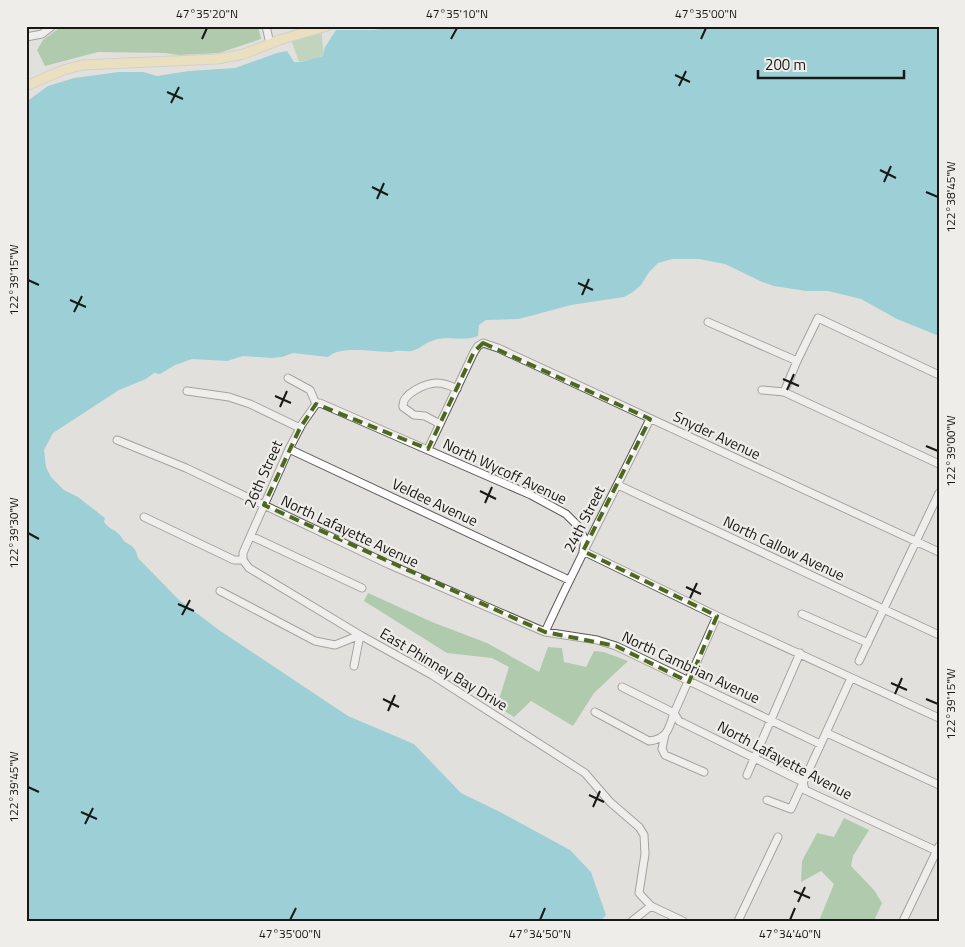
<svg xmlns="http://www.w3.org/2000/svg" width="965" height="947" viewBox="0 0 965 947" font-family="'Titillium Web',sans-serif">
	<rect width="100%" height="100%" fill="#e1e0dc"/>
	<path fill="#9ac89a" d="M321,28L324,55L314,59L299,62L290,37Z"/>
	<path fill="#74b075" d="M62,26H258L261,39L219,53L179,55L164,53L98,52L45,66L37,50L43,40Z
		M368,593L432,622L487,643L539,672L548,647L562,648L564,662L586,667L594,651L604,652L628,661L594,693L573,726L531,701L514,717L497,706L509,667L492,658L447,653L364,601Z
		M844,818L869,830L853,856L851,866L874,890L882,903L874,921H819L834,884L821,871L801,882L802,861L817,833L834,837Z"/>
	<path fill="#4bbccf" d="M406,26H939V336L897,319L861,299L828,291H806L774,286L760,281L725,264L699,259H672L658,263L649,272L641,285L633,292L624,297L571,305L519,319L486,320L479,325L478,336C464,342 447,335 432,341C425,343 418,350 411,351C404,352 398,349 392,352C375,352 340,345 328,357L293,353L282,357L271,358L243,356L227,361L192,359L175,365L160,374L154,373L146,379L119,390L53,433L44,450L46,467L51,477L64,490L78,497L105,518L104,522C110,530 114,529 119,534C122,537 123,541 127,543C134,547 136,549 138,558L178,599L219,630L348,716L414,744L461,793L500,812L570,850L591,872L606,915L600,921H26V102L48,86L74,78L119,72H143L157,76L189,71L235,68L277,53L287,51L294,62H301L323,56L325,47L336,30H373Z"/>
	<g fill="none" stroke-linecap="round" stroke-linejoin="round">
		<g stroke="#595855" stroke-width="9">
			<path id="minor" d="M266,26L270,44
				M26,37L42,34L52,26
				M708,322L797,361
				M288,378L310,390L316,404
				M762,390L784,392L939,464
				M187,391L229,397L250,404L300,428
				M784,392L797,361L818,318L939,375
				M316,404L320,403L531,495L566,514L578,526L585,540L583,551
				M440,424L425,416L414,415L403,407C401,394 426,383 437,383C445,383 451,386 457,389
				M117,440L186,468L388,564L545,632L597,640L616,646L820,744
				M289,449L569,580
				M428,449L474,352L478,346L483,343L498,348L939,552
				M618,485L939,635
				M144,517L234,560H243
				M251,536L362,588
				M583,551L717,616L939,718
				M243,560L249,568L360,635L432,675L585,773L610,802L639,827L644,835L645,854L639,893L651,906L683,921
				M243,560V553L246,546L289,449L302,424L316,404
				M220,591L315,641L335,645L360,635
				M802,614L868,643
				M545,632C578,560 615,491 650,419
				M859,661L939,493
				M354,666L360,635
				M622,687L674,713L679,721L803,782L805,790L939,852
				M595,712L649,741C667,739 669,729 674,713L717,616
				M827,733L939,785
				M665,734L662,749L665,755L704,772
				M747,775L800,653
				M767,800L791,809L851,678
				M632,921L651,906
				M738,921L778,837
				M903,921L939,846"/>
		</g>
		<g stroke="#bebebe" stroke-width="11">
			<path id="major" d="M26,86L63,70L82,65L217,59L244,54L279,40L327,26"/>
		</g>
		<use href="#minor" stroke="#fff" stroke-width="7"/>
		<use href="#major" stroke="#f3dd9a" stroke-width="9"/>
	</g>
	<path d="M0 0H965V947H0ZM483,343L650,419L583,551L717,616L689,682L616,646L545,632L264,505L300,428L316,404L428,449L474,352Z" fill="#e1e0dc" fill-opacity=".55" fill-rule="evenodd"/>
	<path fill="none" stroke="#4c691d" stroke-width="4" stroke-dasharray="10 6" stroke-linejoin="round" d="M483,343L650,419L583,551L717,616L689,682L616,646L545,632L264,505L300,428L316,404L428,449L474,352Z"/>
	<path fill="none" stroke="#181816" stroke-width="2" d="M202,39L207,28M451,39L457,28M701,39L706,28M675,75L690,82M679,86L686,71M167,92L183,99M171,103L179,87M880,170L896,178M884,182L891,166M372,187L388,195M926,192L938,197M377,199L384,183M28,280L39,285M578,283L593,290M582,295L589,279M70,300L86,307M74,312L82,296M783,379L799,386M787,390L794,374M275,396L291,403M280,407L287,391M926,446L938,451M480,491L496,499M485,503L492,487M28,533L39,539M686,587L701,594M690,598L697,583M178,604L194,611M182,615L190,600M891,683L907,690M895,694L902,678M383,699L399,707M926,699L938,704M388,711L395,695M28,787L39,792M589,795L604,802M593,807L600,791M81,812L97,819M85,824L93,808M794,891L810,898M798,902L805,887M290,920L296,908M540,920L545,908M790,920L795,908"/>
	<g text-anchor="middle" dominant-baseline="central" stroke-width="4.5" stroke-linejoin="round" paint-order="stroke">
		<g font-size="15" fill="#181816" stroke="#eeede9">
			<text transform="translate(717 435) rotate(25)">Snyder Avenue</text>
			<text transform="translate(505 471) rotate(25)">North Wycoff Avenue</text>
			<text transform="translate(263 474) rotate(-66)">26th Street</text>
			<text transform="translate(435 502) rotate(25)">Veldee Avenue</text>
			<text transform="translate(584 519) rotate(-63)">24th Street</text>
			<text transform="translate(350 531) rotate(25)">North Lafayette Avenue</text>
			<text transform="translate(784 548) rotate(25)">North Callow Avenue</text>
			<text transform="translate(691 667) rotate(25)">North Cambrian Avenue</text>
			<text transform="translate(444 669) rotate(31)">East Phinney Bay Drive</text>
			<text transform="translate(785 760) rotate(28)">North Lafayette Avenue</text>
		</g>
	</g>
	<rect width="965" height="947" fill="none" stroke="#eeede9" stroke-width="55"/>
	<path d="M758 70v8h146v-8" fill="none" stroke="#181816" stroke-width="2.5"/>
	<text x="765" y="70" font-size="15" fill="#181816" stroke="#eeede9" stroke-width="4" paint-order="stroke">200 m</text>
	<rect x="28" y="28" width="910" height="892" fill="none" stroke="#181816" stroke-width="2"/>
	<g font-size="12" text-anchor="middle" fill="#181816">
		<text x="207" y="18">47°35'20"N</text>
		<text x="457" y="18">47°35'10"N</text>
		<text x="706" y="18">47°35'00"N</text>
		<text transform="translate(951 197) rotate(-90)" y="4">122°38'45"W</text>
		<text transform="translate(14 280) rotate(-90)" y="4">122°39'15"W</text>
		<text transform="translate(951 451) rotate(-90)" y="4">122°39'00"W</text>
		<text transform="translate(14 533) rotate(-90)" y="4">122°39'30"W</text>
		<text transform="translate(951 704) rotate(-90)" y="4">122°39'15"W</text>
		<text transform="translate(14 787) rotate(-90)" y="4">122°39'45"W</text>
		<text x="290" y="938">47°35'00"N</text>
		<text x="540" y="938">47°34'50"N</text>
		<text x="790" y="938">47°34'40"N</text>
	</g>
</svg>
